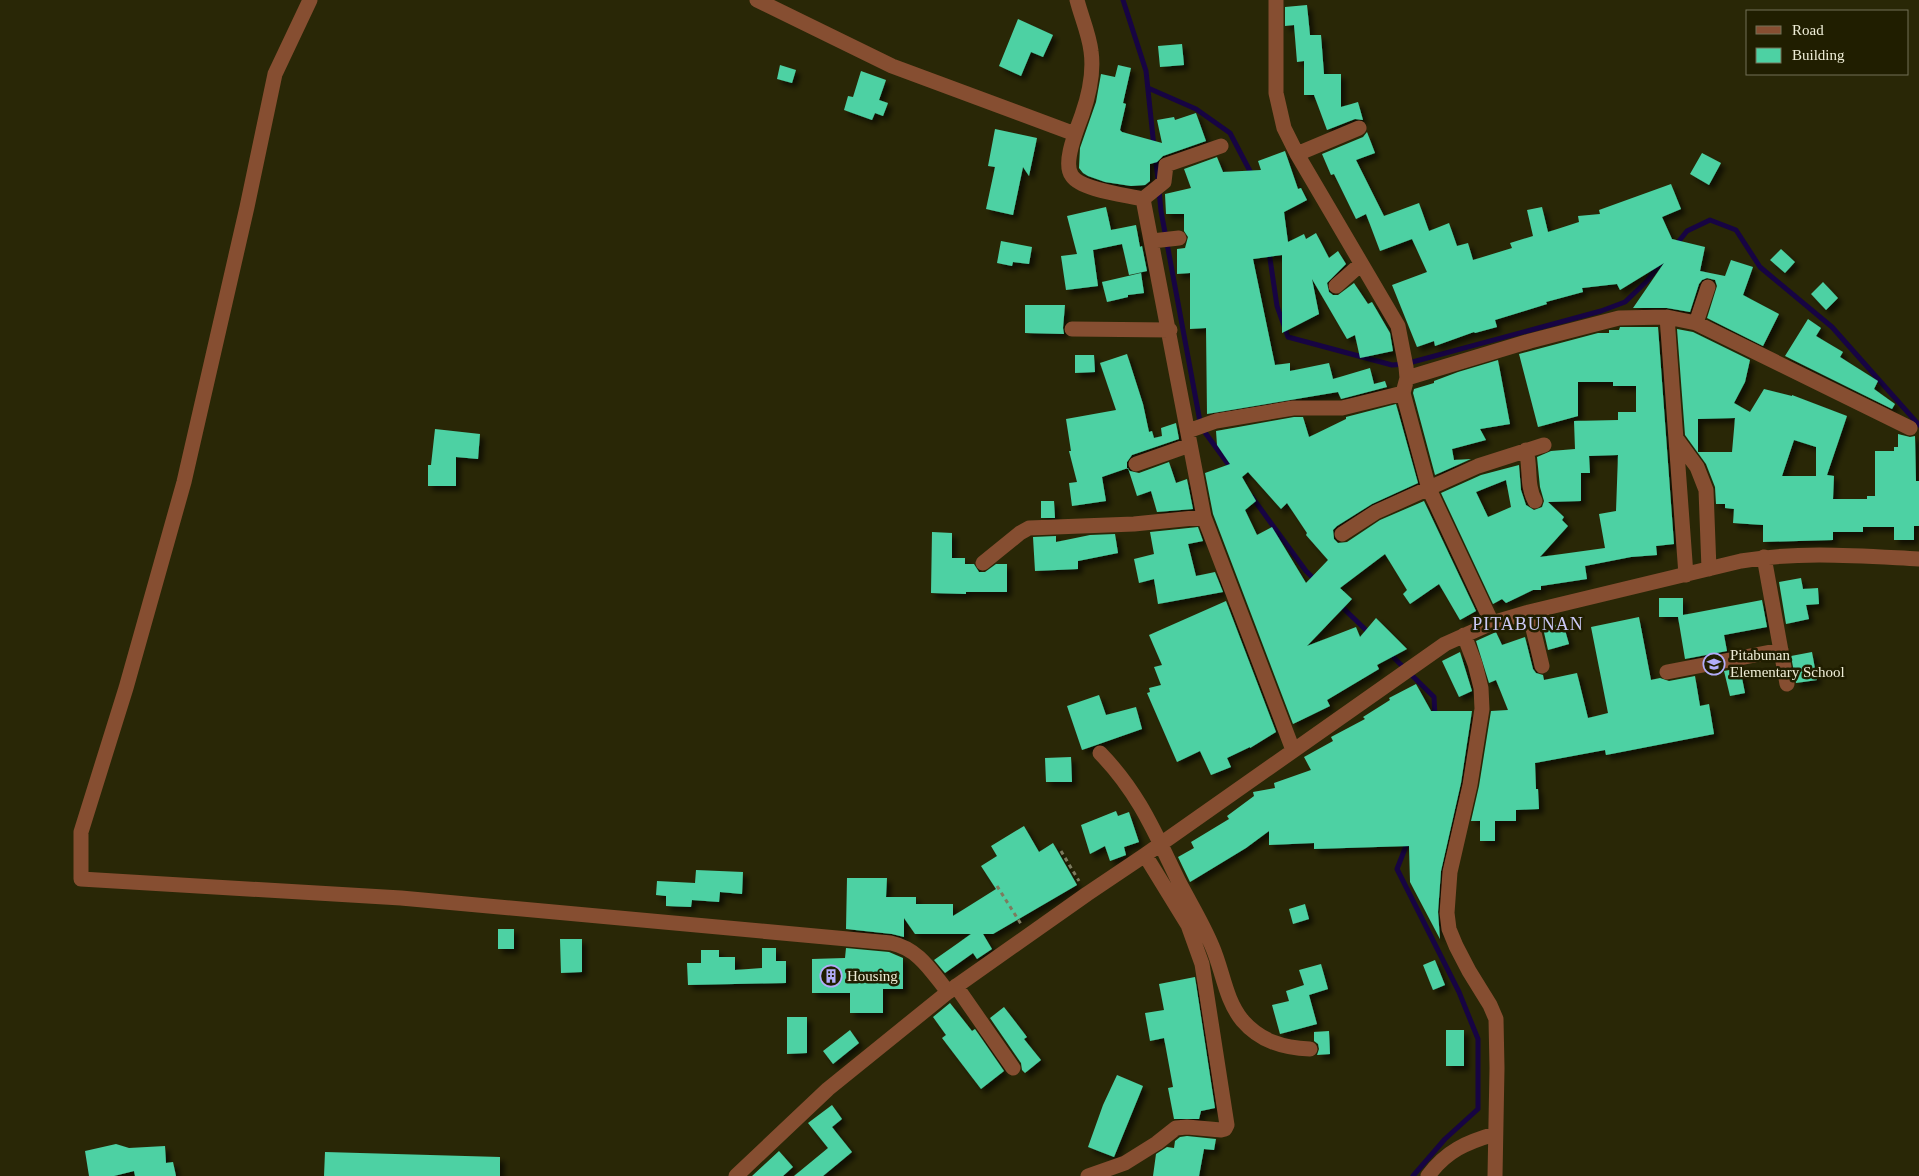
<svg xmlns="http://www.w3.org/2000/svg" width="1919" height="1176" viewBox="0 0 1919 1176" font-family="Georgia,serif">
	<defs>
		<filter id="shadow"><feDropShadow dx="4.5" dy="4.5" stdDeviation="2.5" flood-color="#0009"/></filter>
	</defs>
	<rect width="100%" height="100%" fill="#292706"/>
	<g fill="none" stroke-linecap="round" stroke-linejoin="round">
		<path stroke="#170443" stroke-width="5" d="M1123,0L1146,71L1154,147
			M1148,88L1196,109L1230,133L1252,175
			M1155,156L1158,179
			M1159,190L1161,211L1201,427L1231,468
			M1675,246L1687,231L1710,220L1736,230L1760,267L1832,327L1919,425
			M1269,252L1277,306L1288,337L1392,365L1405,364L1601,311L1625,302L1646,282L1662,262
			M1252,497L1306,571L1315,580
			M1339,604L1370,634
			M1389,653L1434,697L1435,718
			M1408,841L1397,869L1459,992L1478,1039V1109L1445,1139L1413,1176"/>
	</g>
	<path fill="#4dd1a3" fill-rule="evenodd" filter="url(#shadow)" d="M1307,5L1310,35H1321L1324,74H1341V107L1358,102L1363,120L1355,119L1327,130L1314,95H1304V61L1297,62L1294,25L1285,26V7Z
		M1018,19L1053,35L1043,57L1031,52L1021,76L999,66Z
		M1182,44L1184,65L1160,67L1158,46Z
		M780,65L796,70L792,83L777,79Z
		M1118,65L1131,68L1123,103L1126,104L1120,130L1122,132L1162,143L1157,120L1174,117L1175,120L1196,113L1206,141L1163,156L1157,162L1150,164V181L1145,185L1131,186L1105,182L1088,176L1083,173L1079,168L1080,148L1096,102L1101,74L1115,77Z
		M861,71L886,80L879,100L888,103L883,116L875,113L872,120L844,110L848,96L853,97Z
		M995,129L1037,138L1029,176L1023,167L1013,215L986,209L995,167L988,166Z
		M1367,132L1375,153L1356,160L1384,216L1419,203L1429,231L1449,223L1457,246L1468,243L1473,260L1512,248L1510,243L1533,236L1527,210L1542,207L1548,232L1579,222L1578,216L1600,214L1599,210L1671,184L1681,209L1662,217L1672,239L1705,247L1700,271L1725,276L1731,260L1753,267L1743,295L1779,314L1763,346L1707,318L1717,286L1715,280L1707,278L1702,280L1699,284L1690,312L1667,308H1633L1664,263L1620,290L1617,284L1582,288L1583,292L1546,302L1547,304L1495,320L1497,327L1475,333L1474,332L1435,346L1434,341L1417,347L1392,285L1427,272L1412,239L1380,251L1366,214L1356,219L1334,174L1331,175L1322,154L1363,137Z
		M1285,151L1298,189L1301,188L1307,200L1284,212L1288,242L1304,234L1306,239L1316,233L1329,258L1338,251L1346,264L1327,283L1329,292L1333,295H1338L1354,283L1368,304L1372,302L1390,333L1393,351L1360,358L1355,335L1347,339L1312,279L1319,314L1282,333V255L1253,259L1275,365L1290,363V371L1329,363L1333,379L1370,368L1374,384L1385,381L1387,387L1341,399L1338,392L1207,414L1206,328L1190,329V273L1177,274V249L1185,248L1188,237L1184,231V214H1166L1165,194L1191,188L1184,169L1217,157L1223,172L1261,170L1258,161Z
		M1702,153L1721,163L1709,185L1690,174Z
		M1106,207L1111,230L1136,225L1140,247L1142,246L1147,271L1129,275L1122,244L1093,250L1098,286L1066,290L1061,256L1077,254L1067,216Z
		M1001,241L1032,247L1029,264L1013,262L1012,266L997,263Z
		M1781,249L1795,262L1785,273L1770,260Z
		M1141,273L1144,293L1128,295V297L1107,302L1102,282Z
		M1823,282L1838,298L1826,310L1811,294Z
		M1025,305H1065L1063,328L1064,334L1025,333Z
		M1808,319L1821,328L1816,336L1843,352L1840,357L1878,381L1874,389L1895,404L1892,409L1785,356Z
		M1620,327H1658L1674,544L1656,546L1657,555L1631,557L1585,566L1587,579L1541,586V590H1533L1506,603L1502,599L1493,604L1441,493L1481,475L1519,465L1521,490L1526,505L1534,510L1542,507L1544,501L1540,487L1537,457L1551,451L1575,449L1574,421L1618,420V412H1636V386H1613V382H1578V416L1538,427L1519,354L1598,333H1609V330H1619ZM1618,455L1616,511L1599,514L1605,548L1540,557L1568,526L1562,520L1564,517L1548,502L1581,501V473H1590L1589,456ZM1506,480L1511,507L1488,517L1476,492Z
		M1677,329L1693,332L1750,360L1745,382L1734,403L1750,412L1764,389L1792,396V395L1847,416L1827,475L1834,476L1833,499H1867V496H1875V451H1894V447H1898V434L1910,437L1915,436L1916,481H1919V526H1914V540H1894V527H1863V532H1833V540L1763,542V525L1733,523L1734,509L1725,508V504H1716L1715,487L1706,464L1685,435ZM1735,418L1732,452H1698V419ZM1794,440L1816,447V476H1782Z
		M1127,354L1143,404L1149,432L1152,431L1154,438L1162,436L1161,428L1176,423L1179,439L1132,455L1127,462V468L1130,471L1139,473L1169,462L1176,483L1187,479L1193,509L1157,512L1151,491L1137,496L1128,468L1102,477L1106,501L1072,506L1069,483L1077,482L1069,451H1071L1066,419L1116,410L1100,363Z
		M1075,355H1094L1095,372L1075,373Z
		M1498,360L1510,424L1480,429L1486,440L1452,449L1454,460L1471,459L1435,475L1413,393L1414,389L1434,383V381L1458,372Z
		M1396,404L1418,483L1372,504L1337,526L1333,530L1334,539L1338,543L1347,542L1380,520L1424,501L1476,611L1460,620L1439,584L1410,604L1403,594L1407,590L1385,554L1340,588L1352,599L1307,646L1356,627L1360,637L1376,618L1407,649L1377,665L1379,669L1327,700L1330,706L1293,724L1213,514L1205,473L1230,464L1217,445L1216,431L1294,417H1303L1309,437L1346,419V417ZM1248,472L1281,509L1287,503L1307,533L1306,535L1328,560L1306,583L1272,527L1257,535L1245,510L1256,501L1242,477Z
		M435,429L480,434L478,459L456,457V486H428V465H431Z
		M1041,501H1054L1055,518H1041Z
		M1198,527L1203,541L1188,544L1196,576L1215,572L1223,592L1158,604L1154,579L1139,583L1134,559L1154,554L1150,532Z
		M932,532L952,533V558H965V564H974L979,572H985L996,564H1007V592H966V594L931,593Z
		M1115,534L1118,553L1078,561V569L1035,571L1033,537L1056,536V542L1090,535Z
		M1801,578L1803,589L1818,588L1819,604L1806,605L1809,619L1786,624L1779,582Z
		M1659,598H1683V615L1762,600L1767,627L1724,635L1727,651L1685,659L1678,617H1659Z
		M1226,601L1276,732L1250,748V747L1227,758L1231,767L1211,775L1200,751L1177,762L1147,693L1150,692L1149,688L1161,685L1154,667L1162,665L1149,635Z
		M1639,617L1651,680L1660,678L1669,681L1695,676L1700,706L1709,704L1714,734L1606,755L1605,750L1535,763L1536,789H1538L1539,809L1516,810V821H1495V841H1480V821H1471L1479,786L1491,711L1508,710L1496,680L1489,683L1476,641L1496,632L1502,645L1525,637L1533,669L1536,673L1543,675L1544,680L1577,673L1588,718L1608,713L1591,627Z
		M1563,623L1569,644L1548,650L1543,628Z
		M1460,652L1472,691L1459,697L1442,661Z
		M1812,652L1817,680L1796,683L1791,656Z
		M1740,668L1745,693L1730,696L1724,671Z
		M1416,684L1431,711H1430H1472L1461,783L1441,871L1438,912L1440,939L1410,882L1409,846L1314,849V843L1269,845V831L1246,848L1190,882L1178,857L1194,848L1191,842L1229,819L1227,816L1254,796L1253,792L1275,788L1274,783L1311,770L1304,757L1333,741L1331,737L1365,719L1363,717L1390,700L1389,698Z
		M1099,695L1106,715L1136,707L1142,729L1082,750L1067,706Z
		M1071,757L1072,782H1046L1045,758Z
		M1116,811L1118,816L1129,812L1139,842L1124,847L1126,855L1110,861L1105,846L1090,854L1081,825Z
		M1024,826L1039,852L1053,843L1077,885L993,934H983L992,949L977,959L973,953L945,973L934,960L971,934H915L904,918V937L892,934L846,929L847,878H887L886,897H916V904H953V916L996,889L981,866L997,856L991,846Z
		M696,870L743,872L742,894L720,892L719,902L692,900L691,907L666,906V896L656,895L657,881L695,883Z
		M1305,904L1309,919L1293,924L1289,909Z
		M498,929H514V949H498Z
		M560,939H582V972L561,973Z
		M762,948H776V961H786V983L688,985L687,963H701V950H719V957H735V970L762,968Z
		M846,948L889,952L903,958V989H883V1013H850V993H812V959L845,958Z
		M1435,960L1445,985L1433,990L1423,965Z
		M1321,964L1328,989L1309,995L1317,1024L1280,1034L1272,1005L1289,1001L1286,991L1304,985L1299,970Z
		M1195,977L1215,1108L1201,1111L1199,1119H1174L1168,1088L1173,1087L1164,1038L1150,1041L1145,1013L1164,1010L1159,984Z
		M950,1003L972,1031L975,1029L1004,1071L981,1089L942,1038L946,1035L933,1017Z
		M1004,1007L1027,1037L1024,1039L1041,1060L1025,1073L1022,1070L1021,1063L990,1018Z
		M787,1017H807V1053L787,1054Z
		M850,1030L859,1043L833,1064L823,1051Z
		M1446,1030H1464V1066H1446Z
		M1329,1031L1330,1054L1317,1055L1319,1049L1318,1044L1314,1041V1032Z
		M1117,1075L1143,1086L1114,1157L1088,1147L1103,1105Z
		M832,1105L842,1119L832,1127L852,1152L823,1176H794L828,1148L808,1123Z
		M1187,1136L1216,1139L1214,1150L1204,1149L1199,1176H1153L1156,1154L1167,1147L1174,1148L1175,1141L1180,1137Z
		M116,1144L129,1148L165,1146L166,1163L173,1162L176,1176H135L134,1171L114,1176H89L85,1151Z
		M779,1151L793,1167L783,1176H752Z
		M325,1152L500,1157V1176H324Z"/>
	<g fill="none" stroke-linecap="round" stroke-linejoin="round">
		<path stroke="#7d7b5e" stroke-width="3" stroke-dasharray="4 4" stroke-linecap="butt" d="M1061,851L1079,881
			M997,886L1021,924"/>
		<path stroke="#864e31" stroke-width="15" d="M310,0L275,74L247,207L184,482L126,688L81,832V879L401,898L891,943C919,949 931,971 948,992
			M757,0L892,66L1075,134
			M1077,0C1081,16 1089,34 1091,51C1094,72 1089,95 1082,115C1077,129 1062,163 1072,176C1081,190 1127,195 1143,199
			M1276,0V93L1284,128L1297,154L1398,326L1406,367L1407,378L1403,393L1429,489L1492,623
			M1297,154L1359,128
			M1143,199L1204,517L1293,750
			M1143,199L1164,182L1166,165L1221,146
			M1152,241L1179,238
			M1336,286L1361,264
			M1667,317C1674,403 1679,489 1686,575
			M1696,323L1708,287
			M1072,329L1170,330
			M1407,378L1530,341L1619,318L1667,317L1696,323L1910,428
			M1188,431L1216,421L1293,408H1342L1403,393
			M1678,441L1697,467L1706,490L1709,569
			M1526,450C1531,467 1526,485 1535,501
			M1136,464L1190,445
			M1342,534L1376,512L1478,466L1544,445
			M1764,557L1787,684
			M983,563L1020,533L1029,528L1134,524L1204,517
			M1529,612L1542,666
			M1464,635L1475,664L1481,688L1482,709L1470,785L1450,872L1447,913L1449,929L1456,946L1469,971L1490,1005L1496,1019L1497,1068L1495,1176
			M1667,672L1781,650
			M1100,753C1139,793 1155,833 1179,882C1190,903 1203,924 1212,946C1223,971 1225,999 1242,1020C1260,1041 1283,1048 1310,1049
			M956,986L1013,1068
			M736,1176L828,1089L948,992L1087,894L1145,855L1445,644L1492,623L1529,612L1741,561C1801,551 1859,556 1919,559
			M1088,1176L1125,1163L1157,1143L1176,1128L1187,1127L1221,1130L1225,1129L1227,1125L1202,964L1188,925L1145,855
			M1428,1176C1446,1151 1467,1142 1495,1134"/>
	</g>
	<defs>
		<g id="school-ring" transform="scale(1.125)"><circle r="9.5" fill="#201e00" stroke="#b2adf9" stroke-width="1.5"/><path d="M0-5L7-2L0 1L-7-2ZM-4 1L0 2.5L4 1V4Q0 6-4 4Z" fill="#b2adf9"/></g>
		<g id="building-ring" transform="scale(1.125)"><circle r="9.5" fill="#201e00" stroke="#b2adf9" stroke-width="1.5"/><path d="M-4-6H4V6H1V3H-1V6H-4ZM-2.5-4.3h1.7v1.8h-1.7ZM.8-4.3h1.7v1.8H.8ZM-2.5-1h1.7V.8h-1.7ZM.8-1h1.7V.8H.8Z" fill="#b2adf9"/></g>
	</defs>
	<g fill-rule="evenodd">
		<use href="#school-ring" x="1714" y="664"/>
		<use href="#building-ring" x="831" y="976"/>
	</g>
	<g text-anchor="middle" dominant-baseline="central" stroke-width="5" stroke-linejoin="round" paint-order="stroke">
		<g font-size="15" fill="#eeedd6" stroke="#201e00" text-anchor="start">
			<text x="1730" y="655">Pitabunan<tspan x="1730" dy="17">Elementary School</tspan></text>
			<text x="847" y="976">Housing</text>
		</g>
		<g font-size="18" letter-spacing="1" fill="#cbc9f5" stroke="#201e00">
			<text x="1528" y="624">PITABUNAN</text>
		</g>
	</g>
	<rect x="1746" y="10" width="162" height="65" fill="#201e00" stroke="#727156"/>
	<rect x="1756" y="26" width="25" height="8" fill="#864e31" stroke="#727156"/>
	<text x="1792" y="35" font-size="15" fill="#eeedd6">Road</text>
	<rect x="1756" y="48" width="25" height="15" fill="#4dd1a3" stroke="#727156"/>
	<text x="1792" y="60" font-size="15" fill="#eeedd6">Building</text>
</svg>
